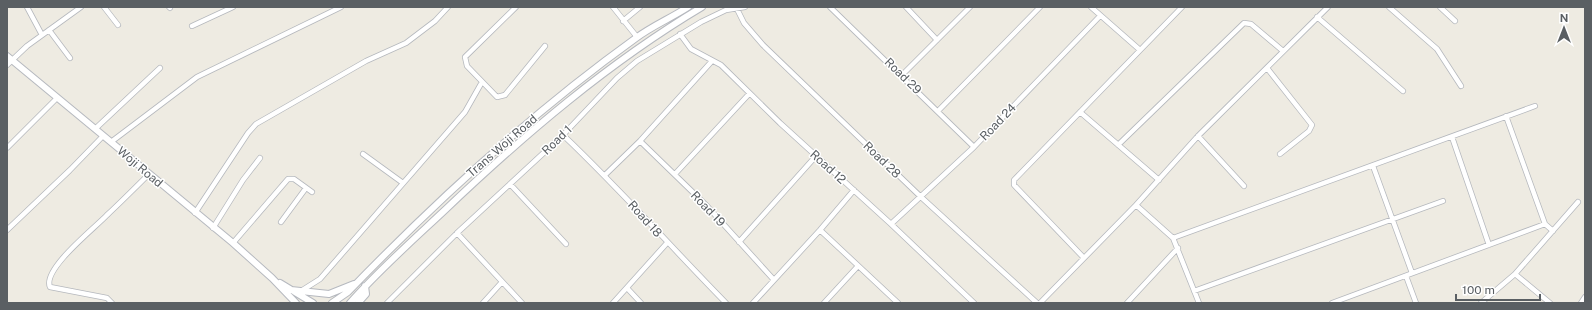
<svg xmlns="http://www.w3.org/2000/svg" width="1592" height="310" viewBox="0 0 1592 310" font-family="'Public Sans',sans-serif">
	<rect width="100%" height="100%" fill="#eeebe2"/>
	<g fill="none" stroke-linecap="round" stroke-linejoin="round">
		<g stroke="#b5b8bd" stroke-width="6">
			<path id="minor" d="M27,7L42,35
				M104,7L118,25
				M169,7L170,8
				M516,7L465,57L467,66L497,97L505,95L545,46
				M613,7L637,37
				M830,7L974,147
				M906,7L937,40
				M1091,7L1140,50
				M1389,7L1437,49L1461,86
				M1440,7L1455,21
				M737,9L744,23L763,45L921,197L1037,303
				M1317,17L1403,91
				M623,21L640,7
				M192,26L233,7
				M49,30L70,58
				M680,34L691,49L721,65L780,123L891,224L974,303
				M7,65L27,46L81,7
				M1267,68L1312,125L1309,131L1280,154
				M902,75L970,7
				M938,111L1040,7
				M1080,112L1159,180
				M1506,116L1545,224L1553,231
				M95,129L160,68
				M563,135C620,189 671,247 726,303
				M1198,136L1244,186
				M1452,137L1489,245
				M640,141L707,206L774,280
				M111,142L197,77L341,7
				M1118,145L1244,23L1251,24L1283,51
				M7,148L57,98
				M363,154L403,183
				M1373,166L1412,273
				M675,174L749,94
				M605,175L640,141L712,61
				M510,184L566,244
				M1136,205L1173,238L1199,303
				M195,213L248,133L256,124L366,61L406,43L435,21L448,7
				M281,222L306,188
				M891,224L974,147L1100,16
				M213,228L243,180L260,158
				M7,230L70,170L103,136
				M820,230L898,303
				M457,233L522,303
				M1173,238L1535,106
				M739,242L816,156
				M233,243L288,179H294L312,192
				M1084,258L1014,185V180L1182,7
				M1515,274L1550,303
				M1406,276L1416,303
				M627,288L641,303
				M301,291L320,279L465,112L482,82
				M1194,291L1443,201
				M112,303L107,298L50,287C42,269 96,227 107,215C121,202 135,188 149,174
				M387,303L457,233L563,135L617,78L637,61L701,22L726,10L745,7
				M483,303L502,282
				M613,303L667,243
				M753,303L820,230L854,190
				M824,303L858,266
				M1040,303L1136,205L1198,136L1328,7
				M1127,303L1178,248
				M1332,303L1545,224
				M1481,303L1515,274L1578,202
				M1581,303L1585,297"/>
		</g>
		<g stroke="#b6b9bf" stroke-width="8">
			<path id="secondary" d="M7,56L233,243L272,278L296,303
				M280,283L313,303
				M291,290L329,294L354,284
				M332,303L348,292C436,201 533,112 636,38C652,26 671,18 688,7
				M350,303C379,270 413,240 445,210C524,135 608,63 702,7
				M358,303L366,294L365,286"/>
		</g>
		<use href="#minor" stroke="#fff" stroke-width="4.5"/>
		<use href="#secondary" stroke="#fff" stroke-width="6"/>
	</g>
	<g text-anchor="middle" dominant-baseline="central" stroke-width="3" stroke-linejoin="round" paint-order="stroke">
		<g font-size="12" fill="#5a5f63" stroke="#fff">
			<text transform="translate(903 76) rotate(44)">Road 29</text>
			<text transform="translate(998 122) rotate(-46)">Road 24</text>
			<text transform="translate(557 140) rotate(-44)">Road 1</text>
			<text transform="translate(502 146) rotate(-41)">Trans Woji Road</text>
			<text transform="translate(882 160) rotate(44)">Road 28</text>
			<text transform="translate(140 167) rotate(40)">Woji Road</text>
			<text transform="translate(828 167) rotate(42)">Road 12</text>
			<text transform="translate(708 209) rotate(46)">Road 19</text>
			<text transform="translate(645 219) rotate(48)">Road 18</text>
		</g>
	</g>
	<rect width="1592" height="310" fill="none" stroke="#5a5f63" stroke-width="16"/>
	<g transform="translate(1564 28)" stroke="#ffffff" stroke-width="3" paint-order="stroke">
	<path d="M0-3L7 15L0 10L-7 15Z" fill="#5a5f63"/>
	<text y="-6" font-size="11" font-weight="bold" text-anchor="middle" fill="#5a5f63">N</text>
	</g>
	<path d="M1456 294v6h84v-6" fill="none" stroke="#5a5f63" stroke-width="2"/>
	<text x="1462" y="294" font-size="12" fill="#5a5f63" stroke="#ffffff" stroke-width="3" paint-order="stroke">100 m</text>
</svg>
